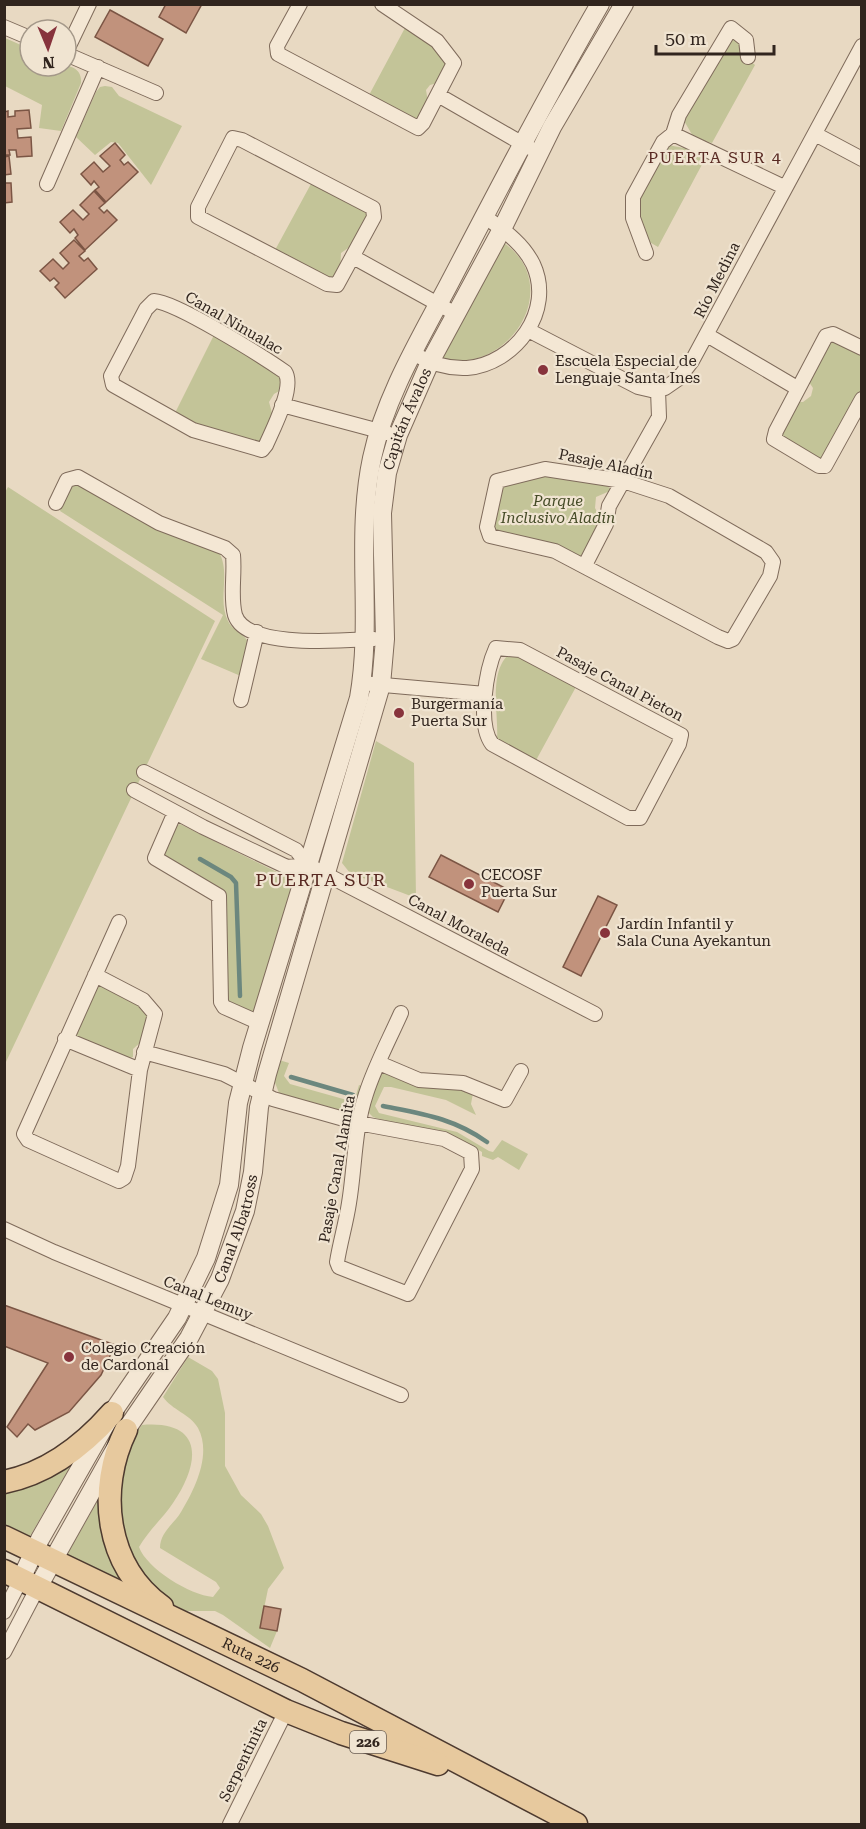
<svg xmlns="http://www.w3.org/2000/svg" width="866" height="1829" viewBox="0 0 866 1829" font-family="'Roboto Serif',serif">
	<rect width="100%" height="100%" fill="#e8d9c2"/>
	<path fill="#c3c498" d="M406,26L432,43L449,60L437,83L430,85L426,90L428,102L417,123L368,97Z
		M5,38L30,49V66C48,66 83,58 81,83L61,131L39,128L42,105L5,86Z
		M733,38C744,45 744,57 755,65L712,143L694,138L683,119Z
		M105,86L112,87L119,96L182,126L151,185L118,143L111,142L95,155L76,137L96,92L100,87Z
		M668,145L689,149L706,157L658,247L646,240L636,201Z
		M312,182L367,212L368,215L351,246L341,253L340,273L330,280L274,252Z
		M504,243C565,286 510,375 442,359Z
		M214,335L281,377V390L274,394L269,402L272,413L260,444L229,440L174,415Z
		M834,340L861,354V391L826,457L821,461L783,443L781,431L795,402H803L811,396L813,388L807,379L831,341Z
		M546,474L605,484L612,490L596,497L595,508L601,519L583,556L578,558L495,532C492,521 494,514 497,503C503,475 520,479 546,474Z
		M74,483L219,552C231,574 217,599 228,621C232,630 242,633 247,640L243,677L201,659L223,615L60,511L68,488Z
		M8,487L215,621L5,1064L4,494Z
		M512,652L577,685L534,764L497,739C499,715 487,668 512,652Z
		M376,741L414,763L416,898L350,873L342,863Z
		M180,824L285,876L290,882V892L253,1013L226,1004L225,903L161,857L176,826Z
		M100,984L141,1004L151,1017L142,1041L133,1049V1057L127,1059L76,1036L75,1030L96,985Z
		M279,1060L289,1063L284,1076L290,1084L354,1102L359,1085L364,1087L356,1107L344,1111L279,1093L274,1080Z
		M389,1072L425,1087H454L473,1093L471,1104L476,1115L446,1100L391,1087H384L375,1106L379,1113L457,1132L489,1151L493,1152L502,1140L528,1154L519,1170L498,1157L493,1160L482,1156V1152C449,1131 409,1129 373,1117L367,1111L379,1074Z
		M188,1357L212,1371L218,1379L225,1413V1466L241,1495L261,1514L268,1526L284,1568L268,1589L260,1628L277,1631L270,1648L223,1615L215,1611H186L168,1602L149,1587L115,1521L127,1444L142,1425C204,1420 201,1462 173,1503C163,1518 149,1530 139,1547C147,1569 190,1595 213,1597L220,1588L216,1582L160,1548C160,1532 174,1524 181,1512C195,1489 212,1454 198,1428C190,1414 172,1410 163,1397Z
		M71,1465L29,1538L5,1527V1491Z
		M101,1495L132,1586L69,1559L68,1553Z"/>
	<g fill="none" stroke-linecap="round" stroke-linejoin="round">
		<path stroke="#6c877e" stroke-width="4.5" d="M200,859L231,877L236,883L240,996
			M291,1077L353,1095
			M383,1106C423,1114 453,1118 487,1142"/>
	</g>
	<path fill="#c1927c" stroke="#7b5544" stroke-width="1.5" d="M166,4H202L186,33L159,17Z
		M110,10L163,39L148,66L95,37Z
		M29,110L31,128L17,129L18,138L31,137L32,156L17,157L16,150H9L10,155H4V112L8,111V117L15,116V111Z
		M115,143L125,155L120,160L124,165L128,162L138,172L106,202L95,190L99,187L94,181L91,185L81,174L94,162L103,172L110,166L100,156Z
		M9,156L11,174L4,175V157Z
		M4,183H11L12,202L4,203Z
		M94,191L105,203L99,208L104,213L107,210L117,220L85,250L75,238L78,235L74,229L70,233L60,222L73,210L83,220L89,214L80,205Z
		M74,240L85,251L79,256L84,261L88,258L97,269L65,298L55,287L59,283L54,278L50,281L40,271L53,259L63,269L69,263L60,253Z
		M441,855L509,890L498,912L429,877Z
		M598,896L617,905L581,976L563,967Z
		M4,1305L115,1345L101,1375L69,1412L35,1430L28,1424L17,1437L7,1427L48,1363L4,1346Z
		M264,1606L281,1609L277,1631L260,1628Z"/>
	<g fill="none" stroke-linecap="round" stroke-linejoin="round">
		<g stroke="#7f6b5b" stroke-width="16">
			<path id="minor" d="M300,4L277,46L278,54L418,128L423,123L454,63L437,41L382,4
				M4,27L30,38
				M66,52L89,4
				M66,54L156,93
				M438,95L530,148
				M673,134L784,187
				M815,134L862,159
				M233,138L242,140L373,208L374,217L337,285L327,284L198,217V207Z
				M47,184L98,67
				M646,253L633,218V197L663,142L673,134L679,115L731,28L746,40L748,57
				M353,257L456,314
				M154,301C176,302 262,356 285,372C295,387 273,429 266,445L262,450L193,430L113,385L111,376L146,309Z
				M528,330L638,387L651,390L665,388L678,379L692,361L862,46
				M707,335L797,388
				M862,348L833,334L826,336L776,431L774,439L819,466H825L862,399
				M414,354C430,363 448,369 467,368C515,364 555,311 533,264C522,242 503,230 484,216
				M282,405L387,433
				M545,469L623,481L669,496L766,552L773,562L770,576L733,639L728,641L718,637L555,551L490,536L487,527L497,481Z
				M56,503L67,480L78,477L159,523L225,548L233,555C235,574 230,597 235,615C246,650 346,640 374,639
				M585,565L606,524L609,506L659,417L658,390
				M496,648L520,650L681,735L679,744L640,818H628L492,744C477,724 486,670 496,648Z
				M361,683L485,694
				M241,700L257,632
				M144,772L296,850L308,865L595,1014
				M134,790L203,827L287,867L308,865
				M175,812L155,858L219,896L221,1002L224,1007L260,1023
				M95,975L143,1000L155,1014L140,1070L128,1166L124,1178L119,1181L28,1140L24,1134L119,922
				M65,1039L140,1070
				M144,1052L224,1074L273,1099L358,1123L444,1139L471,1153L472,1169L408,1294L339,1267L337,1262C340,1243 346,1223 349,1203C355,1167 354,1130 366,1094C375,1066 389,1040 401,1013
				M379,1063L419,1080L463,1083L505,1100L521,1071
				M4,1229L54,1252L401,1395
				M4,1612L21,1579
				M4,1652L38,1587
				M230,1824L286,1711"/>
		</g>
		<g stroke="#7f6b5b" stroke-width="20">
			<g id="tertiary">
				<path d="M21,1579L40,1539L112,1413L177,1318L206,1258L229,1185L238,1103L252,1048L359,698C373,618 355,538 372,458C385,397 420,339 449,284C498,190 547,96 600,4"/>
				<path id="s1" d="M38,1587L126,1430L189,1338L220,1279L245,1211L253,1172L259,1107L267,1074L381,685L385,639L382,513L387,473L398,435L430,362L502,229L552,127L624,4"/>
			</g>
		</g>
		<g stroke="#4d3a2f" stroke-width="25">
			<g id="primary">
				<path d="M126,1430C97,1489 105,1566 162,1607"/>
				<path d="M4,1482C48,1473 83,1446 112,1413"/>
				<path id="s2" d="M4,1537L302,1680L576,1824"/>
				<path d="M4,1571L286,1711L341,1733L438,1764"/>
			</g>
		</g>
		<use href="#minor" stroke="#f4e7d4" stroke-width="14"/>
		<use href="#tertiary" stroke="#f4e7d4" stroke-width="18"/>
		<use href="#primary" stroke="#e7c99e" stroke-width="22"/>
	</g>
	<g fill="#87333c" stroke="#f0e4d1" stroke-width="2">
		<circle cx="543" cy="370" r="6"/>
		<circle cx="399" cy="713" r="6"/>
		<circle cx="469" cy="884" r="6"/>
		<circle cx="605" cy="933" r="6"/>
		<circle cx="69" cy="1357" r="6"/>
	</g>
	<g text-anchor="middle" dominant-baseline="central" stroke-width="4.5" stroke-linejoin="round" paint-order="stroke">
		<rect fill="#f0e4d1" stroke="#6a5e54" stroke-width="1.5" x="350" y="1731" width="36" height="22" rx="4.5"/>
		<g font-size="14" font-weight="bold" fill="#31251e">
			<text x="368" y="1742">226</text>
		</g>
		<g font-size="15" fill="#31251e" stroke="#f0e4d1">
			<text transform="translate(717 280) rotate(-63)">Río Medina</text>
			<text transform="translate(234 323) rotate(30)">Canal Ninualac</text>
			<text stroke="none"><textPath href="#s1" startOffset="1245">Capitán Ávalos</textPath></text>
			<text transform="translate(606 464) rotate(12)">Pasaje Aladín</text>
			<text transform="translate(620 684) rotate(28)">Pasaje Canal Pieton</text>
			<text transform="translate(459 925) rotate(28)">Canal Moraleda</text>
			<text transform="translate(337 1169) rotate(-80)">Pasaje Canal Alamita</text>
			<text stroke="none"><textPath href="#s1" startOffset="411">Canal Albatross</textPath></text>
			<text transform="translate(208 1298) rotate(22)">Canal Lemuy</text>
			<text stroke="none"><textPath href="#s2" startOffset="274">Ruta 226</textPath></text>
			<text transform="translate(243 1760) rotate(-64)">Serpentinita</text>
		</g>
		<g font-size="15" fill="#31251e" stroke="#f0e4d1" text-anchor="start">
			<text x="555" y="361">Escuela Especial de<tspan x="555" dy="17">Lenguaje Santa Ines</tspan></text>
			<text x="411" y="704">Burgermanía<tspan x="411" dy="17">Puerta Sur</tspan></text>
			<text x="481" y="875">CECOSF<tspan x="481" dy="17">Puerta Sur</tspan></text>
			<text x="617" y="924">Jardín Infantil y<tspan x="617" dy="17">Sala Cuna Ayekantun</tspan></text>
			<text x="81" y="1348">Colegio Creación<tspan x="81" dy="17">de Cardonal</tspan></text>
		</g>
		<g font-size="15" font-style="italic" fill="#454b27" stroke="#f0e4d1">
			<text x="558" y="501">Parque<tspan x="558" dy="17">Inclusivo Aladín</tspan></text>
		</g>
		<g font-size="16" letter-spacing="1.5" fill="#582922" stroke="#f0e4d1">
			<text x="715" y="157">PUERTA SUR 4</text>
		</g>
		<g font-size="18" letter-spacing="1.5" fill="#582922" stroke="#f0e4d1">
			<text x="321" y="879">PUERTA SUR</text>
		</g>
	</g>
	<rect width="866" height="1829" fill="none" stroke="#31251e" stroke-width="12"/>
	<g transform="translate(48 48) rotate(178)"><circle r="28" fill="#f0e4d1" stroke="#a49889" stroke-width="1.5"/>
	<path d="M0-4.5L10 22L0 15L-10 22Z" fill="#87333c"/>
	<text y="-9" font-size="16" font-weight="bold" text-anchor="middle" fill="#31251e">N</text>
	</g>
	<path d="M656 45v9h118v-9" fill="none" stroke="#31251e" stroke-width="3"/>
	<text x="665" y="45" font-size="18" fill="#31251e" stroke="#f0e4d1" stroke-width="4.5" paint-order="stroke">50 m</text>
</svg>
